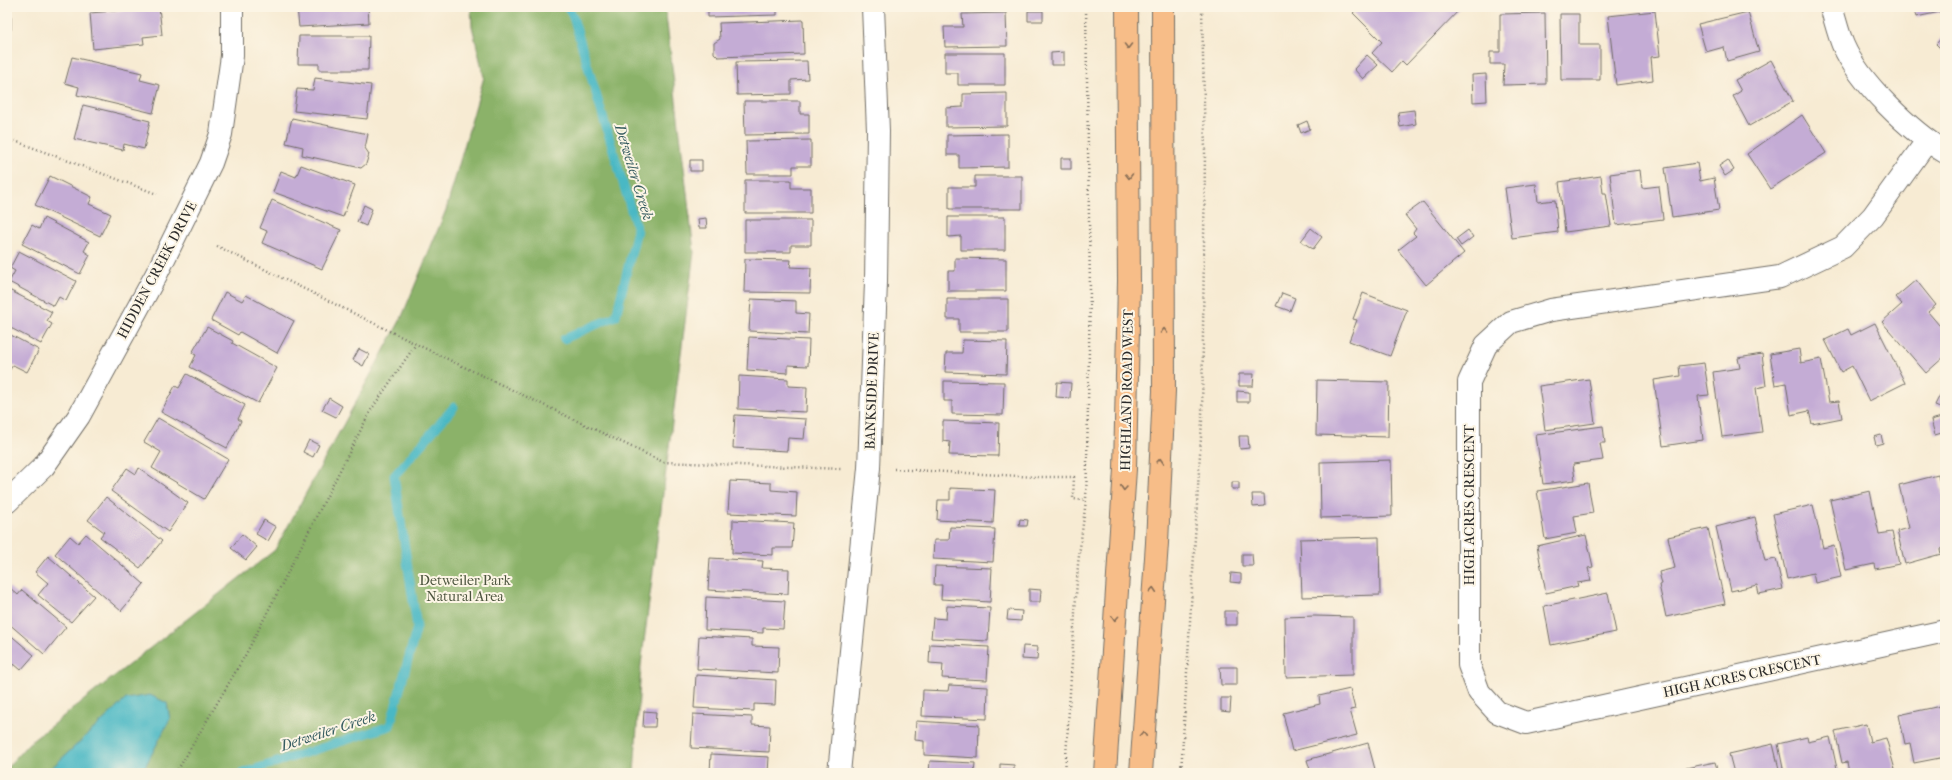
<svg xmlns="http://www.w3.org/2000/svg" width="1952" height="780" viewBox="0 0 1952 780" font-family="'IM FELL French Canon',serif">
	<rect width="100%" height="100%" fill="#fcf5e5"/>
	<filter id="ink" filterUnits="userSpaceOnUse"><feTurbulence type="fractalNoise" baseFrequency=".025" numOctaves="2"/><feDisplacementMap in="SourceGraphic" scale="8" xChannelSelector="R" yChannelSelector="G"/><feConvolveMatrix kernelMatrix="1 2 1 2 8 2 1 2 1" color-interpolation-filters="sRGB"/></filter>
	<filter id="wash" filterUnits="userSpaceOnUse"><feTurbulence type="fractalNoise" baseFrequency=".012" numOctaves="4" result="noise"/><feDisplacementMap in="SourceGraphic" scale="16" xChannelSelector="R" yChannelSelector="G"/><feGaussianBlur stdDeviation="0.9" result="paint"/><feColorMatrix in="noise" values="0 0 0 0 0 0 0 0 0 0 0 0 0 0 0 0 0 1.4 0 .05"/><feComposite in="paint" operator="in"/></filter>
	<g filter="url(#wash)">
		<rect width="100%" height="100%" fill="#f7ebd3"/>
		<path fill="#8bb269" stroke="#5b6e4a" d="M471,7H665L694,252L641,665L634,773H7V768L28,744L275,550L401,319L446,210L484,77L472,26Z"/>
		<path fill="#4ab8c4" stroke="#3a7278" d="M150,695L167,703L170,719L142,773H46L126,699Z"/>
		<g fill="none" stroke-linecap="round" stroke-linejoin="round">
			<path stroke="#4ab8c4" stroke-width="9" d="M564,339L616,316L637,230L573,17L568,7
				M243,773L390,726L417,627L394,476L454,407"/>
		</g>
		<g id="blocks">
			<path fill="#c4acd5" d="M159,7L162,35L143,37L144,44L93,49L90,13Z
				M297,7H368L369,23L299,27Z
				M708,7H788V8L777,9V15L708,17Z
				M1359,7H1462L1406,65L1402,61L1392,72L1372,53L1382,42L1353,13Z
				M1913,7H1945V11L1916,17Z
				M1028,11H1043V21H1028Z
				M1655,11L1660,56L1651,57L1653,80L1616,85L1608,16Z
				M1748,12L1759,52L1727,61L1724,47L1706,52L1698,24Z
				M1006,13L1007,46L945,47L944,27H963L962,14Z
				M1545,13L1546,84L1503,85L1504,64H1490V52H1500V14Z
				M1560,14H1579V45H1600V80H1561Z
				M11,17V30L7,31V18Z
				M803,20L804,54L718,57L714,53V43L720,39L719,23Z
				M1945,34V53L1936,44Z
				M299,36H369L368,70H319V64H298Z
				M1064,52V65H1051V53Z
				M945,53H1005V85H958V73H945Z
				M1367,55L1378,65L1363,79L1354,69Z
				M72,57L142,73L140,80L160,85L153,113L77,95L79,87L65,83Z
				M1771,60L1793,101L1749,126L1733,96L1741,91L1735,80Z
				M807,61L808,79L791,80V94L737,95L736,62Z
				M1486,74L1487,101L1473,102L1472,75Z
				M315,78L371,85L367,119L294,111L297,89L313,90Z
				M1007,93V126L946,127V108L963,107V94Z
				M744,101H800V114H809V134L745,135Z
				M83,105L150,121L144,149L124,144L123,150L74,139Z
				M1414,110L1416,124L1400,127L1398,112Z
				M1802,115L1826,153L1770,189L1747,154Z
				M292,118L368,134L365,148L369,154L366,164L361,168L302,155L303,147L286,143Z
				M1307,121L1310,129L1301,133L1298,125Z
				M1008,134V167L959,168V155H947V135Z
				M811,140V166H793V174H747L746,141Z
				M1061,158H1071V169H1061Z
				M690,160H702V171H690Z
				M1728,160L1734,170L1725,176L1719,166Z
				M1697,163L1700,181L1714,178L1719,210L1672,217L1665,168Z
				M301,165L355,185L343,217L273,192L281,171L296,177Z
				M1640,170L1642,188L1659,186L1663,219L1616,225L1610,174Z
				M50,176L92,197L89,204L111,214L100,236L35,205Z
				M975,176H1022V209H949V187H975Z
				M1601,176L1603,193H1606L1611,226L1565,232L1559,182Z
				M745,180H791V188H811V213H745Z
				M1536,184L1538,202L1555,200L1558,232L1512,238L1505,188Z
				M272,200L341,230L322,269L262,243L267,231L260,228Z
				M1423,202L1464,253L1426,285L1398,250L1416,236L1413,233L1416,229L1405,215Z
				M364,205L372,209L366,226L357,222Z
				M948,217H1005V250H961V236L948,237Z
				M44,218L89,242L84,251L90,255L80,274L22,244L32,225L39,229Z
				M706,218L707,228H699L698,219Z
				M745,220H811V245H791V252H745Z
				M1311,228L1322,237L1313,249L1301,241Z
				M1468,230L1473,237L1461,246L1456,239Z
				M19,251L76,281L66,301L59,297L54,306L9,282L15,271L10,268Z
				M955,258L1006,259V291H948V271H955Z
				M745,259L791,260L790,267L811,268L810,293L744,292Z
				M1916,280L1936,305L1928,312L1945,332V356L1926,373L1882,322L1902,304L1896,297Z
				M7,289L52,312L47,321L52,324L41,344L7,326Z
				M225,292L242,301L246,295L294,321L277,353L240,332L238,335L211,320Z
				M1282,293L1295,298L1290,311L1276,306Z
				M1363,293L1407,310L1390,356L1349,341L1357,320L1353,319Z
				M751,299L796,301V313L809,314L808,334L749,331Z
				M947,299H1008V332H959V319H947Z
				M1875,323L1905,383L1869,401L1852,366L1841,372L1825,340L1848,329L1851,335Z
				M207,327L233,341L232,343L277,368L258,403L190,367L196,355L192,353Z
				M7,333L39,350L27,372L13,365L9,371L7,370Z
				M749,337L809,340L808,366L788,365V373L747,370Z
				M963,340L1007,341L1006,374L945,372L946,353H962Z
				M359,349L369,354L363,366L353,360Z
				M1799,349L1801,363L1821,359L1829,402L1839,401L1842,418L1812,424L1809,411L1791,415L1786,383L1775,385L1770,354Z
				M1762,354L1766,386L1756,388L1762,432L1722,437L1713,372L1740,368L1738,358Z
				M1704,363L1709,395L1698,396L1703,440L1663,446L1654,380L1680,376L1679,366Z
				M187,374L245,405L238,419L241,421L227,448L161,412L175,386L179,388Z
				M1239,374H1254L1253,386H1239Z
				M739,376L788,379V386L807,387L806,412L738,409Z
				M1589,379L1595,423L1545,430L1539,386Z
				M1317,380L1389,382L1388,437L1316,435Z
				M944,381L1004,382L1003,415L952,414V401H944Z
				M1057,382L1071,383L1070,398L1056,397Z
				M1237,391L1249,392V402H1237Z
				M1940,395L1945,398V409L1935,405Z
				M329,398L342,406L336,417L322,410Z
				M735,415L806,419L804,439L788,438L787,451L733,448Z
				M1945,416V432L1935,435L1931,420Z
				M158,418L228,459L204,499L152,468L161,452L144,442Z
				M943,421L999,423L998,456L949,455L950,442L943,441Z
				M1603,426L1605,443H1600L1603,460L1573,464L1575,480L1543,484L1536,435Z
				M1881,435L1883,443L1876,445L1874,437Z
				M1239,436H1248L1249,448L1240,449Z
				M309,440L319,445L313,457L303,452Z
				M1391,460L1392,516L1321,518L1320,462Z
				M127,468L136,474L139,468L188,503L168,532L111,491Z
				M1938,475L1945,505V547L1940,549L1941,554L1905,564L1897,531L1909,528L1899,485Z
				M730,481L771,483V490L797,492L796,516L728,513Z
				M1232,482H1239V489H1232Z
				M1588,483L1593,513L1574,516L1577,533L1545,539L1537,491Z
				M950,488L995,490L993,523L937,520L938,500H950Z
				M1870,491L1879,534L1892,532L1899,564L1875,569L1874,564L1846,570L1830,500Z
				M1252,494H1264L1265,506L1253,507Z
				M106,497L162,541L140,568L100,537L104,532L88,520Z
				M1813,505L1823,548L1834,545L1841,577L1815,583L1813,573L1787,579L1773,514Z
				M1755,517L1765,561L1776,559L1783,589L1759,594L1757,585L1731,591L1716,527Z
				M1020,519L1028,520L1027,526H1019Z
				M264,520L276,527L268,541L256,534Z
				M733,520L794,523L792,548H773V555L732,553Z
				M950,527L995,529L993,562L933,559L934,540H949Z
				M1708,528L1725,604L1666,617L1659,585L1662,584L1659,572L1675,568L1668,537Z
				M86,534L144,584L121,611L55,554L70,536L78,543Z
				M242,534L257,547L246,560L231,548Z
				M1586,535L1593,567L1588,568L1591,581L1577,583L1578,586L1546,593L1537,546Z
				M1379,537L1380,595L1302,597L1300,539Z
				M1242,554H1252L1253,566H1242Z
				M48,556L94,596L71,622L38,595L48,583L35,572Z
				M710,558L763,561L762,568L789,569L788,594L708,590Z
				M935,566L992,568L990,602L941,599L942,585H934Z
				M1231,573L1241,574V583L1230,582Z
				M9,587L18,595L22,590L66,627L44,654L7,622V590Z
				M1029,589L1041,590L1040,602H1029Z
				M1608,593L1616,632L1551,645L1544,606Z
				M706,597L785,601L783,629L763,628V633L705,630Z
				M947,606L990,608L988,641L931,638L933,618L946,619Z
				M1008,610L1022,611L1021,621L1007,620Z
				M1225,611H1237V625H1225Z
				M1315,616L1353,617V675L1286,677L1285,617Z
				M7,632L34,655L21,670L14,664L7,672Z
				M699,636L752,639V646L779,647L778,673L697,669Z
				M930,644L989,647L987,680L942,678L943,664L929,663Z
				M1023,646L1038,647L1037,660L1022,659Z
				M1220,667H1237V685H1221Z
				M696,675L776,680L775,705L754,704V711L694,708Z
				M949,685L988,687L987,719L922,716L923,690L948,691Z
				M1350,689L1355,709L1350,710L1357,735L1292,751L1283,713L1320,704L1319,696Z
				M1221,698H1231L1230,712L1221,711Z
				M1945,705V757L1914,763L1910,743L1905,744L1899,715Z
				M644,711L656,712L655,727H643Z
				M693,714L752,717V725L770,726L769,752L691,748Z
				M916,721L979,725L978,758L924,755V741L915,740Z
				M1866,724L1870,742L1886,738L1896,773H1849L1847,762L1842,763L1835,731Z
				M1807,737L1808,742L1830,737L1838,773H1784L1778,744Z
				M1368,743L1376,773H1311L1307,760Z
				M1773,744L1780,773H1734L1729,754Z
				M711,754L769,757L768,773H710Z
				M930,761L975,763L974,773H929Z
				M1715,762L1718,773H1682L1681,769Z
				M1000,764L1014,765V773H1000Z"/>
		</g>
	</g>
	<g filter="url(#ink)">
		<use href="#blocks" fill-opacity="0" stroke="#726e66" stroke-width="1"/>
		<g fill="none" stroke-linecap="round" stroke-linejoin="round">
			<g stroke="#726e66" stroke-width="24">
				<path id="minor" d="M1831,7C1835,19 1838,33 1843,45C1859,82 1911,132 1945,152
					M1927,141L1873,216L1843,247L1780,277L1551,310L1511,322L1486,345L1469,382V665L1479,692L1497,712L1526,723L1945,631
					M7,502L44,466L79,416L156,275L211,163L221,134L232,56V7
					M839,773L869,468L876,282L878,131L873,7"/>
			</g>
			<g stroke="#726e66" stroke-width="24">
				<path id="major" d="M1105,773L1125,469L1129,281L1127,7
					M1141,773L1157,543L1164,391L1163,7"/>
			</g>
			<path stroke="#726e66" stroke-width="2.5" stroke-dasharray="1 3" stroke-linecap="butt" d="M7,138L157,194
				M217,246L416,344L663,462L842,469
				M894,469L1037,477H1074L1073,499L1086,500
				M176,773L246,654L371,410L416,344
				M1065,773L1078,564L1086,500L1087,462L1090,290L1086,7
				M1181,773L1202,420L1205,152L1202,7"/>
			<use href="#minor" stroke="#fff" stroke-width="22"/>
			<use href="#major" stroke="#f7bd88" stroke-width="22"/>
		</g>
		<defs><path id="oneway-chevron" d="M-2-3.5L2.5 0L-2 3.5" fill="none" stroke-width="1.6" stroke-linecap="round" stroke-linejoin="round"/></defs>
		<g stroke="#876d55">
			<use href="#oneway-chevron" transform="translate(1128 46) rotate(90)"/>
			<use href="#oneway-chevron" transform="translate(1129 176) rotate(90)"/>
			<use href="#oneway-chevron" transform="translate(1164 331) rotate(-90)"/>
			<use href="#oneway-chevron" transform="translate(1160 461) rotate(-87)"/>
			<use href="#oneway-chevron" transform="translate(1124 488) rotate(94)"/>
			<use href="#oneway-chevron" transform="translate(1153 590) rotate(-86)"/>
			<use href="#oneway-chevron" transform="translate(1115 618) rotate(94)"/>
			<use href="#oneway-chevron" transform="translate(1143 734) rotate(-86)"/>
		</g>
	</g>
	<g text-anchor="middle" dominant-baseline="central" stroke-width="4" stroke-linejoin="round" paint-order="stroke">
		<g font-size="14" fill="#2b2b2b" stroke="#fcf5e5">
			<text transform="translate(157 270) rotate(-62)">HIDDEN CREEK DRIVE</text>
			<text transform="translate(1127 390) rotate(-89)">HIGHLAND ROAD WEST</text>
			<text transform="translate(872 391) rotate(-88)">BANKSIDE DRIVE</text>
			<text transform="translate(1469 505) rotate(-90)">HIGH ACRES CRESCENT</text>
			<text transform="translate(1742 676) rotate(-12)">HIGH ACRES CRESCENT</text>
		</g>
		<g font-size="14" fill="#4c543e" stroke="#fcf5e5">
			<text x="465" y="580">Detweiler Park<tspan x="465" dy="16">Natural Area</tspan></text>
		</g>
		<g font-size="15" font-style="italic" fill="#365c61" stroke="#fcf5e5">
			<text transform="translate(634 172) rotate(73)">Detweiler Creek</text>
			<text transform="translate(328 731) rotate(-18)">Detweiler Creek</text>
		</g>
	</g>
	<rect width="1952" height="780" fill="none" stroke="#fcf5e5" stroke-width="24"/>
</svg>
